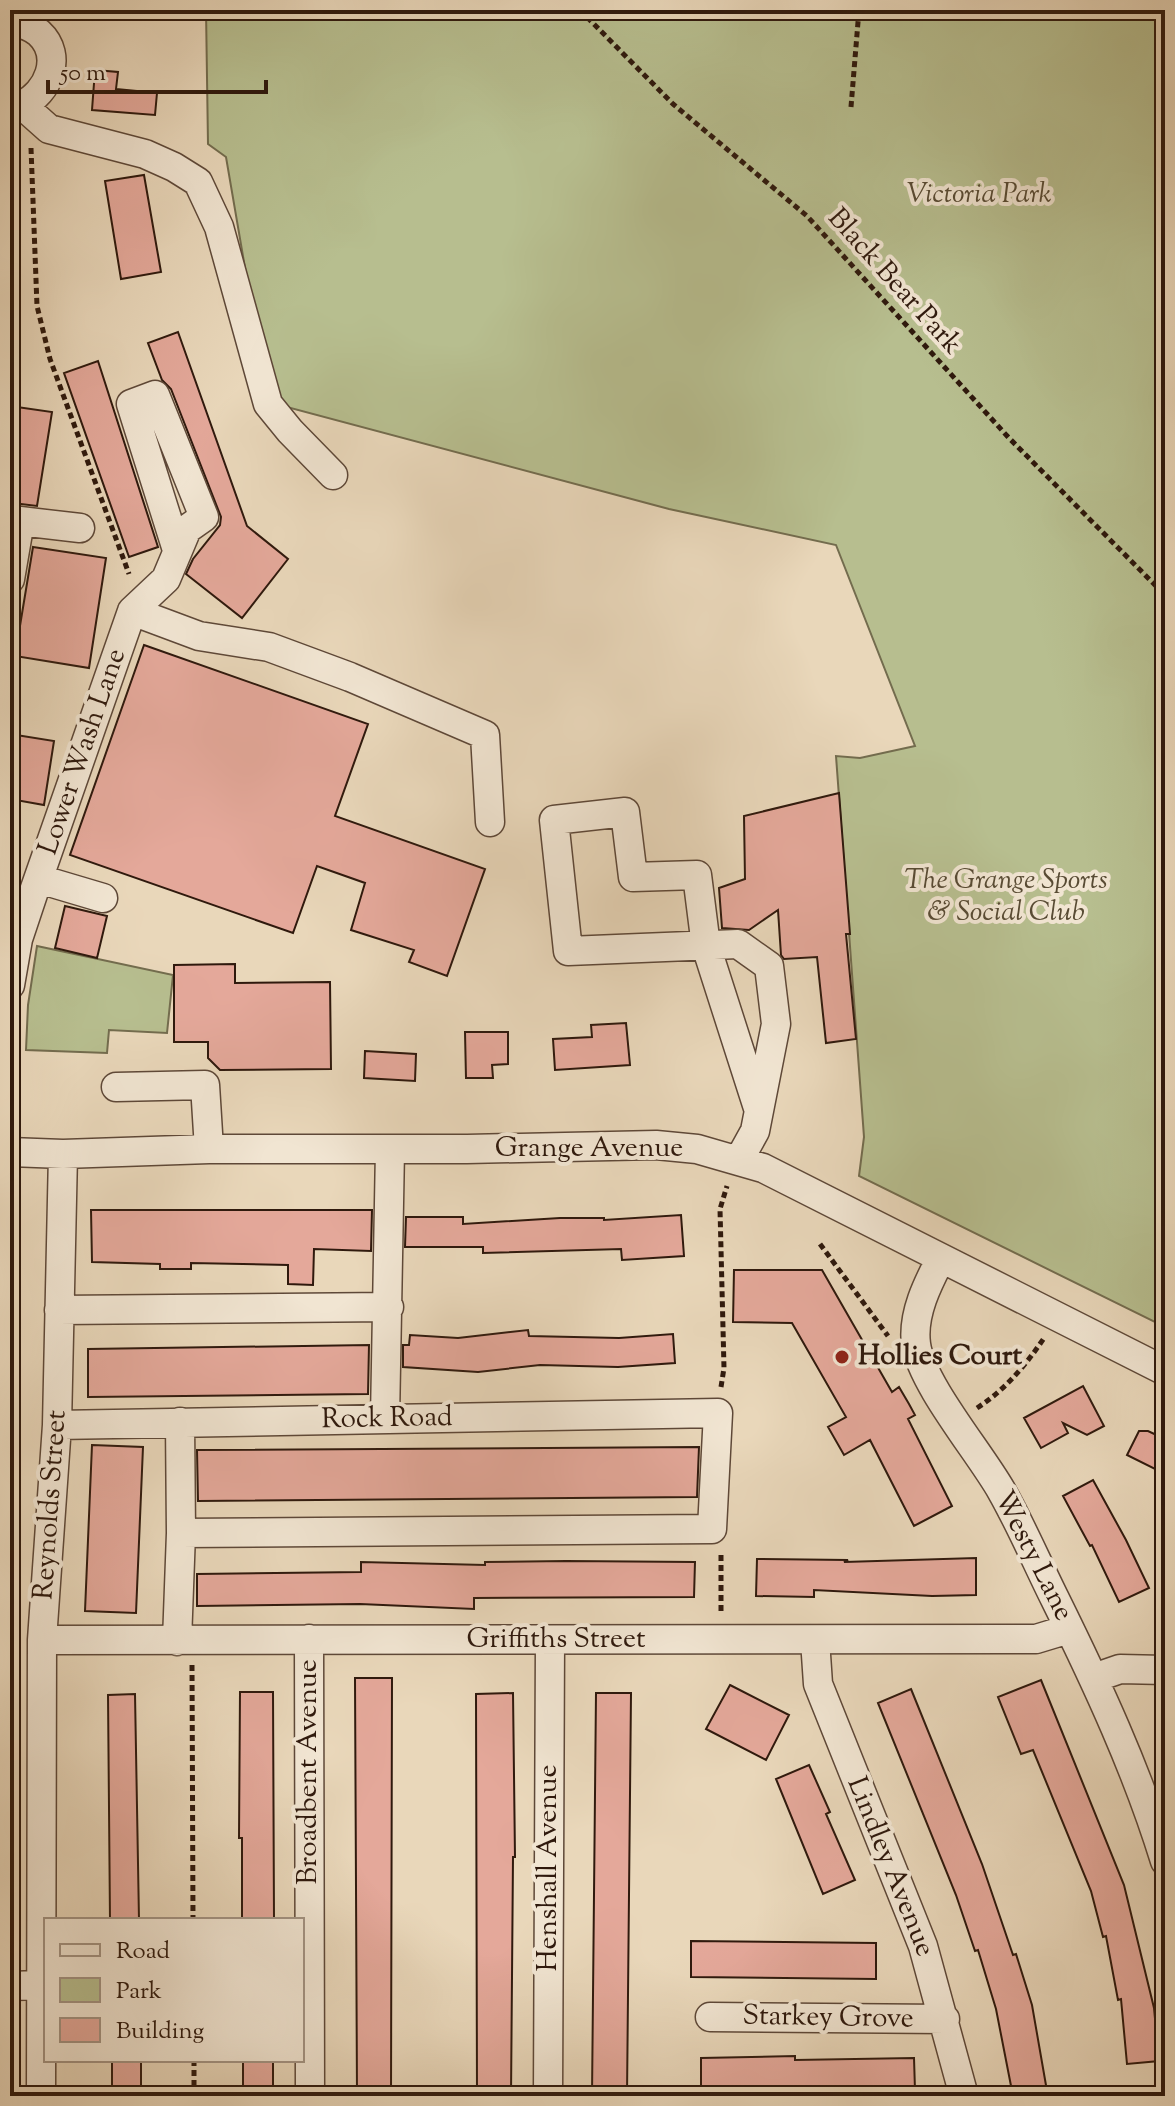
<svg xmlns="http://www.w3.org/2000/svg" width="1175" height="2106" viewBox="0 0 1175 2106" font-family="'Sorts Mill Goudy',serif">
	<rect width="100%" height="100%" fill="#e9d7ba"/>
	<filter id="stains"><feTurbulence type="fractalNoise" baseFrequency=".0025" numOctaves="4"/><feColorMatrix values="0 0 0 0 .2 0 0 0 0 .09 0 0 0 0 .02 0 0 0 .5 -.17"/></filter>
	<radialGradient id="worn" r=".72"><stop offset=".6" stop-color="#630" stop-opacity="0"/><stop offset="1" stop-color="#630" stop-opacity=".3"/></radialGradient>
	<path fill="#b7be8f" stroke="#736c4e" stroke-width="2" d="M206,10H1165V1327L859,1176L864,1137L836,756L860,758L915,746L836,545L669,509L268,402L226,157L208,144Z
		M37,946L173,975L167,1033L109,1030L107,1053L26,1050L28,1005Z"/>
	<path fill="#e4a89a" stroke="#2f190d" stroke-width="2" d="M95,70L118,72L116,89L157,93L155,115L92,110Z
		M144,175L161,272L121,279L105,181Z
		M178,332L247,526L288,559L242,618L186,574L193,559L220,525L221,517L171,389L162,380L148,343Z
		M98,361L158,547L129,557L64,373Z
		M10,406L52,412L37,506L21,504L10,508Z
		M33,547L106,558L89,668L15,656Z
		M144,645L368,724L335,816L485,869L447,976L409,962L414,950L351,930L365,883L317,866L293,933L70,855Z
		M10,734L54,741L44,805L10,799Z
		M839,793L850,934H846L856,1039L826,1043L817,957L784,959L781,955L778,910L749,930L722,928L719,888L745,879L744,816Z
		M65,906L107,916L97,958L55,948Z
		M235,964V983L330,982L331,1069L220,1070L208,1058V1042H174V965Z
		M626,1023L630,1065L555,1070L553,1039L592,1037L591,1025Z
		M465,1032H508V1064L492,1065L493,1078H466Z
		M365,1051L416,1054L415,1081L364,1078Z
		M91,1210H372L371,1251L314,1249L313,1285L288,1284V1265L191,1263V1269H160V1264L92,1262Z
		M681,1215L684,1256L622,1260L621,1249L483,1253V1247H405L406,1217H463V1224L560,1218H604V1220Z
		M734,1270H822L892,1392L899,1387L909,1404L915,1415L908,1419L952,1506L914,1526L870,1440L844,1455L828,1427L846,1417L792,1323L733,1322Z
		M528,1330L529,1336L619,1338L673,1334L675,1363L618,1367L540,1365L478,1372L403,1367V1345H409L410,1335L458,1338Z
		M369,1345L368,1394L88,1397V1349Z
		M1083,1386L1104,1426L1087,1435L1063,1423L1068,1433L1041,1448L1024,1418Z
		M1139,1431H1148L1165,1439V1474L1127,1455Z
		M92,1445L143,1447L136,1613L85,1611Z
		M699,1447L697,1497L198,1501L197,1450Z
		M1093,1480L1126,1540L1149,1588L1119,1602L1092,1545L1090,1546L1063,1496Z
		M976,1558V1595L932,1596L814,1590V1597L756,1596L757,1559L848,1560L844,1562Z
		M566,1561L695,1562L694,1597L474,1598V1609L360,1604L197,1606V1574L361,1572V1562L485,1565V1562Z
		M355,1678H392L391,2096H357Z
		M1041,1680L1124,1885L1154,2008L1159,2061L1127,2064L1121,1999L1118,2000L1106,1936L1103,1937L1091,1891L1033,1750L1021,1754L998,1697Z
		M730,1685L789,1715L766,1760L706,1729Z
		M911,1689L982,1864L1013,1955L1016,1954L1032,2005L1047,2091L1013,2096L996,2009L978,1950L975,1951L956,1895L878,1703Z
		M240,1692H273L274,1920H242V1838H239Z
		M513,1693L515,1857H513L511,2096H477L476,1694Z
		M596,1693H631L627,2096H592Z
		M135,1694L139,1920H110L108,1695Z
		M809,1765L830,1812L826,1814L855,1880L823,1894L776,1779Z
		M691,1941L876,1943V1979L691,1977Z
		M795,2056V2060L914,2058L915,2090L860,2091V2096H821V2091L701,2092V2058Z
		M112,2060H141V2096H112Z
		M243,2060H273V2096H243Z"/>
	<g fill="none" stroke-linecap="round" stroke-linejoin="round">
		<g stroke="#5e4838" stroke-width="31">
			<path id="minor" d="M10,21C20,23 31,26 39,33C64,56 48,93 22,105
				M10,102L22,105L49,129L145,154L174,167L198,182L219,227L268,404L290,431L333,475
				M10,579L20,521L80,528
				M132,611L199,636L269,647L350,677L485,735L490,822
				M39,879L103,898
				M10,985L18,939L33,894L132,611L166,579L187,529L204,517L155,395L131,404L177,550
				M116,1087L205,1085L209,1149
				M10,1152L63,1154L209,1149H467L656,1145L697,1149L763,1168L1165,1371
				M739,1160L755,1131L776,1024L769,966L738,944L568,951L554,820L625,812L633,877L697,875L706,946L758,1108
				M941,1258C928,1283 912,1314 916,1344C921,1383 980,1453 1001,1490C1021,1525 1037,1563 1055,1599C1097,1684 1137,1770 1165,1861
				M59,1310L389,1307
				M385,1419L390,1149
				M57,1425L718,1413L712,1529L181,1533
				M309,1639L310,2096
				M42,1640L1036,1639L1069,1629
				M815,1640L818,1684L923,1946L964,2096
				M177,1641L181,1533L180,1422
				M1094,1678L1120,1669L1165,1670
				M10,1986L40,1985
				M710,2017L945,2019
				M41,2096L42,1640L57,1425L63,1154
				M548,2096L550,1640"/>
		</g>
		<path stroke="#2f190d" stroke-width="5" stroke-dasharray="6 4" stroke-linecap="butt" d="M580,10L673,104L807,216L1009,438L1165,595
			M851,107L859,10
			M31,148L37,306L50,359L129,574
			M820,1244L888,1336
			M721,1387L724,1368L720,1209L727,1186
			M977,1408C1005,1390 1026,1365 1044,1338
			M721,1555V1613
			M192,1665L193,1920
			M194,2060V2096"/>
		<use href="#minor" stroke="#f1e5d2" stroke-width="28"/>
	</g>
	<circle fill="#8f2418" stroke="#f1e5d2" stroke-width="3" cx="842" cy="1357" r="8"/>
	<g text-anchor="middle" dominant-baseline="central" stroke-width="8" stroke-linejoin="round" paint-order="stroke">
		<g font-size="28" font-style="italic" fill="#584b34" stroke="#f1e5d2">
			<text x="979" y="195">Victoria Park</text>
			<text x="1006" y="881">The Grange Sports<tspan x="1006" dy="32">&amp; Social Club</tspan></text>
		</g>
		<g font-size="28" fill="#2f190d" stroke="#f1e5d2">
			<text transform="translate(894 282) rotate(48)">Black Bear Park</text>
			<text transform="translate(83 752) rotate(-71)">Lower Wash Lane</text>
			<text x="589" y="1149">Grange Avenue</text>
			<text transform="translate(387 1419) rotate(-1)">Rock Road</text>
			<text transform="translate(51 1505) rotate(-86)">Reynolds Street</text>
			<text transform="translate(1033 1556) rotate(63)">Westy Lane</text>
			<text x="556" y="1640">Griffiths Street</text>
			<text transform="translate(309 1772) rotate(-90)">Broadbent Avenue</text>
			<text transform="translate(890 1867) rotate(68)">Lindley Avenue</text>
			<text transform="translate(549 1868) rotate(-90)">Henshall Avenue</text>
			<text transform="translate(828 2018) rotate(1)">Starkey Grove</text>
		</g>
		<g font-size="28" font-weight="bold" fill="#2f190d" stroke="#f1e5d2" text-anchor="start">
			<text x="858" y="1357">Hollies Court</text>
		</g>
	</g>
	<rect width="1175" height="2106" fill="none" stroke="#e9d7ba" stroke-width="40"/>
	<rect x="12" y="12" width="1151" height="2082" fill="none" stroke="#2f190d" stroke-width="4"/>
	<rect x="20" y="20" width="1135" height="2066" fill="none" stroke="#2f190d" stroke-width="2"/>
	<rect x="44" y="1918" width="260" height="144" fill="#f1e5d2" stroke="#a39383" stroke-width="2"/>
	<rect x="60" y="1944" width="40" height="12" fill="#f1e5d2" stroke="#a39383" stroke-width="2"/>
	<text x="116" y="1958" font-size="24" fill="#2f190d">Road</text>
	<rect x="60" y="1978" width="40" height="24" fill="#b7be8f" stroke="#a39383" stroke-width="2"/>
	<text x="116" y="1998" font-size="24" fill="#2f190d">Park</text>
	<rect x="60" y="2018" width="40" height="24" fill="#e4a89a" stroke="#a39383" stroke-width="2"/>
	<text x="116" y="2038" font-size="24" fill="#2f190d">Building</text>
	<path d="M48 80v12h218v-12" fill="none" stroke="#2f190d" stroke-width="4"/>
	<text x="60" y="80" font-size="24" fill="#2f190d" stroke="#f1e5d2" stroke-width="6" paint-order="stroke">50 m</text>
	<rect width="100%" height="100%" filter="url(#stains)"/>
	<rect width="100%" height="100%" fill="url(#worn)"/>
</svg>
